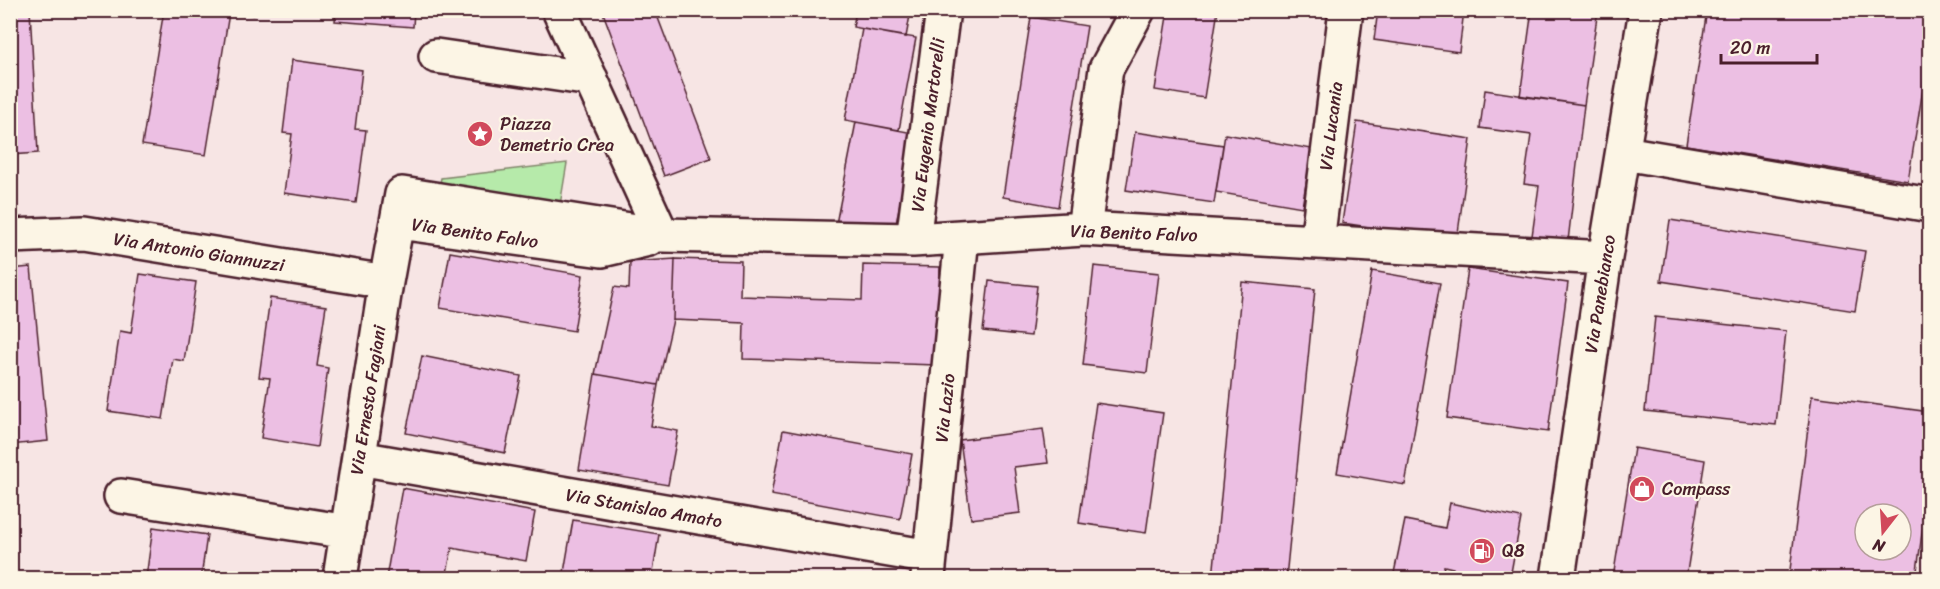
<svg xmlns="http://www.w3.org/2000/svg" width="1940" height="589" viewBox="0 0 1940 589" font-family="Sriracha,sans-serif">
	<rect width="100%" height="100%" fill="#f7e5e4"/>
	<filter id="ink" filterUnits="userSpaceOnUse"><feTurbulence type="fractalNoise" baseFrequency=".0167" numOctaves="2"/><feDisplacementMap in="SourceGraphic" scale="12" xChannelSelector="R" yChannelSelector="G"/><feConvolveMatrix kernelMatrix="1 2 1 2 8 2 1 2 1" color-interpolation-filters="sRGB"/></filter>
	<g filter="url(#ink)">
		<path fill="#b6eaaa" stroke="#80846a" stroke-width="1.5" d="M567,163L560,205L439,188L441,178Z"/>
		<path fill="#ecbfe3" stroke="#4a1f2b" stroke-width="1.5" fill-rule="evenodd" d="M10,10H30L38,153L10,155Z
			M164,10H216L229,13L206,155L142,145Z
			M216,10H254V15Z
			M336,10H414L413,27L335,21Z
			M602,10H655L711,158L664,176Z
			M856,10H911L906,37L853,27Z
			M1168,10H1218L1204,98L1155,90Z
			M1378,10H1464L1459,52L1374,40Z
			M1532,10H1598L1584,105L1520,96Z
			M1707,10H1930V46L1908,181L1686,145Z
			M1031,17L1087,26L1058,207L1003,197Z
			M862,29L916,38L899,130L845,120Z
			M292,60L362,70L355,129L366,130L356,203L284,193L292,134L283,133Z
			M1485,90L1584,105L1568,241L1532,236L1539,186L1524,184L1531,135L1480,128Z
			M856,122L913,133L894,235L836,224Z
			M1357,122L1471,139L1457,240L1342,223Z
			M1135,132L1223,145L1214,203L1126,190Z
			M1225,134L1312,149L1302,207L1216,192Z
			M1670,220L1865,251L1855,311L1661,281Z
			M450,252L583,275L574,331L440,308Z
			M675,259L741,261L740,296L862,300L863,265L940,267L937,365L743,359L744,323L673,320Z
			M675,259L673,320L658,385L595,374L614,287L629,289L630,262Z
			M1094,266L1159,273L1147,373L1083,365Z
			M31,267L48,441L10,445V269Z
			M1468,269L1568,283L1548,432L1447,418Z
			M1372,271L1440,283L1405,485L1337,473Z
			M140,274L196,282L184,361L173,359L163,419L108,411L120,331L131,333Z
			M989,281L1037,286L1031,336L983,331Z
			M1242,282L1315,289L1286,578H1213Z
			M270,298L326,306L317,366L328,368L317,447L261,438L270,378L259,377Z
			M1655,317L1786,331L1776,425L1645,411Z
			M422,356L521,376L505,453L406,433Z
			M595,374L658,385L651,426L678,431L668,485L579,470Z
			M1812,396L1930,412V474L1916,578H1789ZM1865,514H1901V550H1865Z
			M1096,403L1163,413L1146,533L1079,523Z
			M1043,429L1048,463L1014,467L1020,513L971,519L960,440Z
			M783,430L912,454L900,519L771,495Z
			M1634,448L1705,460L1686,578H1613Z
			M402,488L535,512L526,561L452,548L446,578H386Z
			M1450,503L1521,518L1510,578H1456L1451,577L1453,568L1444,566L1441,578H1393L1405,520L1445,528Z
			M573,520L659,534L652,578H563Z
			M153,527L207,535L201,578H146Z"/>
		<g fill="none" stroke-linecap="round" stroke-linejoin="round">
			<g stroke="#4a1f2b" stroke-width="38">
				<path id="minor" d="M559,10L662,235
					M436,56L591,79
					M1624,153L1930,205
					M398,222L602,250L649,239
					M1084,229L1106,69L1138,10
					M10,236L84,233L386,282
					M913,240L943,10
					M1317,242L1346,10
					M359,458L930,557
					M121,496L348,532
					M928,577L962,237
					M340,578L386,282L402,194L662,235L913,240L1084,229L1605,258
					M1558,578L1605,258L1646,10"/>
			</g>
			<use href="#minor" stroke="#fcf5e5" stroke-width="33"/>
		</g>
	</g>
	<defs>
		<g id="sight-disc" transform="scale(1.35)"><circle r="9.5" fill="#d1495b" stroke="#fcf5e5"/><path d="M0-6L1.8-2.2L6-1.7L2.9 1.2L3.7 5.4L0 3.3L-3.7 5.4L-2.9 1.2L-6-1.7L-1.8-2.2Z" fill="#fff"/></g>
		<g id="shop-disc" transform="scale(1.35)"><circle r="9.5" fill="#d1495b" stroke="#fcf5e5"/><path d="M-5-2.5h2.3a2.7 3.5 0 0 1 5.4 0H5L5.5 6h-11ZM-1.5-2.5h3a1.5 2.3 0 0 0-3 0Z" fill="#fff"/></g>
		<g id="fuel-disc" transform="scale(1.35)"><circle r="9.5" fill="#d1495b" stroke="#fcf5e5"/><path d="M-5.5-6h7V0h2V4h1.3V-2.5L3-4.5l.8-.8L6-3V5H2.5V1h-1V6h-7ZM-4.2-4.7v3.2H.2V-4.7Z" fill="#fff"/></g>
	</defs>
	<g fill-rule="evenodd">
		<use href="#sight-disc" x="480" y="134"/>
		<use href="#shop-disc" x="1642" y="489"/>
		<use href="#fuel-disc" x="1482" y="551"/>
	</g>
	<g text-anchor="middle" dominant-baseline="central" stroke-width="4.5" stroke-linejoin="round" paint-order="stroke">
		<g font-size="18" fill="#4a1f2b" stroke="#fcf5e5" text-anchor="start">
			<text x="500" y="124">Piazza<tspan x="500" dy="21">Demetrio Crea</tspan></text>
			<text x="1662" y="489">Compass</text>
			<text x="1502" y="551">Q8</text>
		</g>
		<g font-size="18" fill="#4a1f2b" stroke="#fcf5e5">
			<text transform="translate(928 125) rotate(-83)">Via Eugenio Martorelli</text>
			<text transform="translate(1331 126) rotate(-83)">Via Lucania</text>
			<text transform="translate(475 233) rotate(8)">Via Benito Falvo</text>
			<text transform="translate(1134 233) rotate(2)">Via Benito Falvo</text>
			<text transform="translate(199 252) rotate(9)">Via Antonio Giannuzzi</text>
			<text transform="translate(1600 294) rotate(-81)">Via Panebianco</text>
			<text transform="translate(368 400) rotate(-81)">Via Ernesto Fagiani</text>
			<text transform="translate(945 408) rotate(-84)">Via Lazio</text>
			<text transform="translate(644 508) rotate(10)">Via Stanislao Amato</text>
		</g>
	</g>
	<rect width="1940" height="589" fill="none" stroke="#fcf5e5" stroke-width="36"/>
	<rect x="18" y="18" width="1904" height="553" fill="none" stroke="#4a1f2b" stroke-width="2" filter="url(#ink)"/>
	<g transform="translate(1883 532) rotate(197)"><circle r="28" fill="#fcf5e5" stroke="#b59f9b" stroke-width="1.5"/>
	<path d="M0-4.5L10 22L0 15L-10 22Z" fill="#d1495b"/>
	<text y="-9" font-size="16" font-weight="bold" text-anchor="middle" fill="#4a1f2b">N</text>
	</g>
	<path d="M1721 54v9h96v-9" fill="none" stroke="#4a1f2b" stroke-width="3"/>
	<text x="1730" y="54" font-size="18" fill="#4a1f2b" stroke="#fcf5e5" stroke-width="4.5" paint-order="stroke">20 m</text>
</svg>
